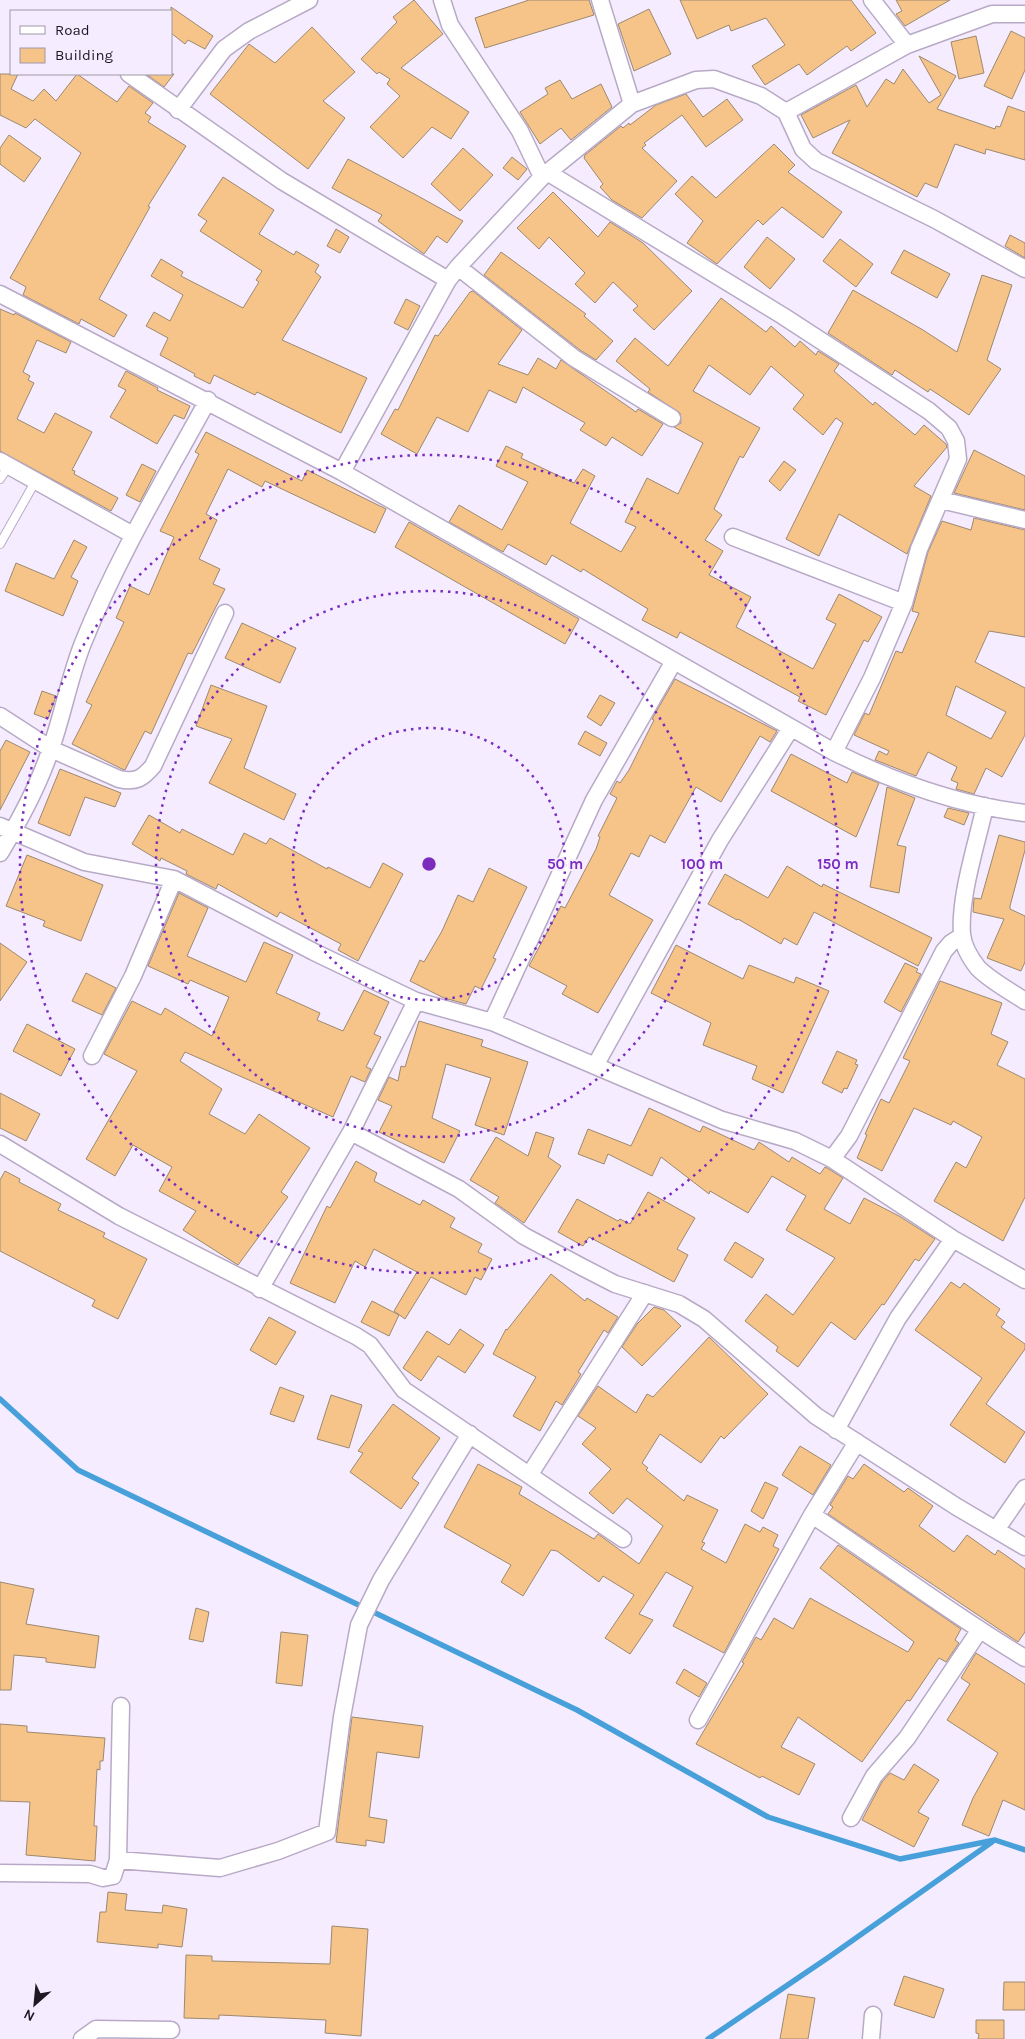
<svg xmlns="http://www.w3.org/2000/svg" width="1025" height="2039" viewBox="0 0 1025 2039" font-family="Karla,sans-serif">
	<rect width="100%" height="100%" fill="#f5edff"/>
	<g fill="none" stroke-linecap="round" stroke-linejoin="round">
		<path stroke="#48a0da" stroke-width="5.5" d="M0,1399L78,1470L577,1710L768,1817L900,1859L995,1840L1025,1850
			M708,2039L829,1957L992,1842"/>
	</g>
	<path fill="#f6c488" stroke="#9d8870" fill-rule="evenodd" d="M414,0L443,34L401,68L469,112L451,139L432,127L403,158L370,127L400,96L387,84L390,79L379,72L377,74L361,59L397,22L393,17Z
		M529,0H589L594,15L485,48L475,18Z
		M680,0H851L876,33L851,51L847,46L807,75L799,64L765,85L752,66L785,45L766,18L731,31L729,25L697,39Z
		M896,0H950L905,26L896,14L902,11Z
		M171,7L213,36L205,49L188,40L185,44L171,33Z
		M649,9L671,54L634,71L618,24Z
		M312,27L355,72L323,101L345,118L308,169L210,94L249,44L275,63Z
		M1011,31L1025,38V70L1012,99L984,86Z
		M976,36L984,73L959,79L951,42Z
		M919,56L956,76L937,109L995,129L996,126L1000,127L1008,106L1025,112V160L986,149L985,154L955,144L937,188L925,183L917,197L832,153L850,120L813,138L801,115L856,85L867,107L886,79L894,84L903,69L929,103L941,95Z
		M0,74H18L11,89L33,101L44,89L56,101L77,74L117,102L129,86L153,103L145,113L151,117L148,122L186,146L148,206L150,207L99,299L127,315L114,337L81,319L79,324L23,295L26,287L10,278L81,153L35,119L26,128L0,115Z
		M146,74H174L164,87Z
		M560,80L572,99L601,84L612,107L571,140L561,128L540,144L520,112L548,94L545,88Z
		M686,94L703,117L727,99L743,120L706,147L682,115L644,143L646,145L642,148L677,181L642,218L612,200L600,187L603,184L584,158L585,155L621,126L623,128L629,123L630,125L656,105Z
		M9,135L41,158L24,182L0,164V148Z
		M774,144L795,165L788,172L842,212L823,238L782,207L763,225L758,220L717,264L687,243L703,221L675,194L692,176L716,198Z
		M463,148L493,175L460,211L431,184Z
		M512,157L527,169L518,180L503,168Z
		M348,159L418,196L463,221L447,243L437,236L424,254L378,221L382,215L332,188Z
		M223,177L274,210L259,234L294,255L296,251L319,265L315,272L321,277L282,340L367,378L341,433L257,392L255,395L214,375L210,384L194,376L195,374L160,355L168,338L146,326L154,312L170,321L183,295L151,276L161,259L183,272L181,276L243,308L259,282L256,280L262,271L200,231L207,221L198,215Z
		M553,192L598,237L610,222L643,243L692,291L654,330L633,310L638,306L613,282L595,303L575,284L585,273L549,237L539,249L517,228Z
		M336,229L349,237L340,253L327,246Z
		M1010,235L1025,243V258L1005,246Z
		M767,237L795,259L770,289L744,267Z
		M840,239L873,264L856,287L823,261Z
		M904,250L950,274L937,298L891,273Z
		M501,252L586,314L584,316L613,341L596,360L580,350L484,275Z
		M982,275L1012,285L987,360L1001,369L969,415L930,389L928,392L895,370L892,375L828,333L853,290L923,330L957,352Z
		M473,291L522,330L498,364L528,375L538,358L556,369L561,360L636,412L638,409L663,424L642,456L612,437L606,446L580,430L585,423L523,387L516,403L489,390L468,432L437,417L417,454L381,434L395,409L398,410L435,335L438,336L470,292Z
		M721,298L766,332L771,326L795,347L800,341L816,355L818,351L839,364L834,371L873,405L875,402L915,435L924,425L946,444L947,447L914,486L931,496L907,554L839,514L819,556L786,539L843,423L836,418L823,435L793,409L804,395L771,366L750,395L709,365L693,391L760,428L743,458L740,456L714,509L722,515L705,540L723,551L709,575L751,597L736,627L813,669L836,624L826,619L839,594L882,617L868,642L864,640L826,715L798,701L800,697L680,632L677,638L642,620L648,609L583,569L581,572L552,555L546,565L508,544L503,552L449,522L459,505L502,530L528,482L496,466L506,446L523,454L521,458L574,483L583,469L595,476L570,523L621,552L636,527L625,522L647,478L678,494L703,443L674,427L681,423L680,413L648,392L650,389L616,361L635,338L668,366Z
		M406,299L420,306L408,330L394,323Z
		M0,309L14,315L15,313L71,342L66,353L37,340L23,372L30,376L28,380L34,383L17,419L44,433L55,413L92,432L72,470L75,471L74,474L118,498L111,511L0,451Z
		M126,371L158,388L157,390L190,406L184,419L174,415L157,444L110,417L126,390L118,386Z
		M206,432L302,481L307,470L386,509L375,533L265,481L262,487L228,469L206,514L217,520L199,559L220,569L213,584L225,589L192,654L188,653L151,734L145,731L125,770L122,769L72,744L92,705L86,702L124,622L116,618L130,586L149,595L174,537L160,531L199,454L195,452Z
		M974,450L1025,476V510L954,493Z
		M784,461L796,470L780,491L769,481Z
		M142,464L156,471L140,502L126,495Z
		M974,518L1025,530V637L989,631L975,662L1025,688V735L1002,777L986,768L974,794L956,789L958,783L951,780L957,767L928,752L916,776L875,760L879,751L887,755L889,751L854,735L865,713L869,715L896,651L902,653L919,613L912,611L928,552L942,521L971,530ZM956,686L1006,712L991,739L946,715Z
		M409,522L579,619L565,644L395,547Z
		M74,540L87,547L71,577L78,581L63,616L5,591L16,563L54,579Z
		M242,623L296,648L280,683L225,658Z
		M675,679L777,731L770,742L760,736L721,802L696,787L665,843L650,835L639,857L631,853L609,895L653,920L598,1013L562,994L567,986L529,966L561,906L565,908L596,849L600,837L598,836L617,798L610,794L617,781L620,783L629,770L654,720L652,719Z
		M211,685L267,706L244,768L296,794L284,820L209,783L232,739L196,726Z
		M42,691L56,696L48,719L34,714Z
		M600,695L615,703L601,726L587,717Z
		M585,731L607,743L600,756L578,744Z
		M6,740L30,752L0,810V751Z
		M791,754L847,783L852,772L879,783L856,837L771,791Z
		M60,769L121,793L115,807L85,797L70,836L38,823Z
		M887,787L915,798L897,845L906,847L899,893L870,887Z
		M948,808L969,813L964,825L944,817Z
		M149,815L180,833L182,829L233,855L244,833L266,844L270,838L327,869L328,867L370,888L383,863L403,874L358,961L338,950L341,944L280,912L277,917L218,884L216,889L186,874L187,871L161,858L160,861L132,844Z
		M999,835L1025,842V850L1010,906V909L1025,916V962L1021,971L987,958L1004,919L973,912L974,898L981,899Z
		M27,855L103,885L81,941L43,926L45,921L6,906Z
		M787,866L822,887L823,884L932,938L918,966L814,912L797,945L784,938L781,944L738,919L737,920L708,904L725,874L768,898Z
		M489,868L527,887L493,958L496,959L481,989L475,986L466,1004L444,998L410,981L420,960L424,962L442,931L458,895L473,902Z
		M179,893L208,908L187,956L246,982L264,942L293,955L276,993L320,1013L317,1020L343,1031L364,990L389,1002L374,1034L381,1037L366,1067L371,1069L365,1082L351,1076L333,1117L185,1052L180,1061L222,1089L209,1114L245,1134L259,1114L310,1148L281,1192L288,1197L238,1265L183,1230L196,1211L159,1191L172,1167L133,1145L115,1176L86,1159L137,1071L104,1054L132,1001L161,1015L165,1008L212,1036L229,997L190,980L188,984L148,966Z
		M0,943L27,962L0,1001Z
		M676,945L743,979L749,965L794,983L796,977L829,991L783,1093L752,1079L757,1066L703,1045L711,1023L651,993Z
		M905,963L918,969L916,972L921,974L901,1012L884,1002Z
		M86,973L116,988L102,1015L72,1001Z
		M940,981L1002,1003L991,1034L1008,1042L997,1065L1025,1079V1197L1003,1241L934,1201L956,1162L966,1168L982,1137L953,1121L951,1125L914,1108L882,1171L857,1158L867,1135L865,1134L881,1099L889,1103L910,1061L903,1058Z
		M419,1021L483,1040L481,1046L528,1062L504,1135L475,1125L491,1078L446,1064L432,1118L460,1131L444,1163L379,1132L392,1106L378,1100L389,1077L398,1081L401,1066L405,1067Z
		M27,1024L75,1049L61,1076L13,1051Z
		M837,1051L857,1060L855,1064L858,1065L847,1089L844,1088L842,1093L822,1083Z
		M0,1093L40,1114L26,1141L0,1128Z
		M649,1108L700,1132L703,1126L754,1150L759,1142L789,1162L792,1157L820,1174L825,1167L827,1168L843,1178L824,1209L850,1224L864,1198L899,1216L935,1239L919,1261L915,1259L884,1305L882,1304L855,1340L831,1322L798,1367L776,1351L778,1347L745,1321L766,1294L793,1315L835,1258L786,1230L806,1196L772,1176L748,1213L710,1191L709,1194L661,1157L652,1176L608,1154L604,1164L578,1154L588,1129L631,1146Z
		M536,1132L554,1138L548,1157L561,1166L524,1223L495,1203L499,1197L470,1180L496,1137L528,1156Z
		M356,1161L377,1173L374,1181L420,1205L423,1200L455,1218L450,1227L482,1244L478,1252L492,1259L481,1280L475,1277L466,1295L431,1277L405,1319L394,1311L417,1272L374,1249L365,1267L355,1261L335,1303L290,1283L327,1206L330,1208Z
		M5,1171L20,1179L19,1182L61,1204L58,1210L105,1233L103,1237L147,1259L118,1319L92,1306L95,1300L0,1251V1180Z
		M648,1192L695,1218L677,1249L688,1255L674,1282L589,1237L583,1246L558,1232L577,1199L618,1221L620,1219L630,1224Z
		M735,1242L764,1259L752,1278L724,1260Z
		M551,1274L585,1301L587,1298L618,1317L608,1333L604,1330L578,1372L581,1374L562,1405L556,1401L540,1431L513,1416L536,1377L493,1354L506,1329L507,1330Z
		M951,1282L960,1288L964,1283L1000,1309L996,1315L1005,1322L1001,1327L1025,1344V1349L986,1404L1025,1432L1005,1463L950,1425L982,1378L915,1330Z
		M372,1301L399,1315L389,1336L361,1322Z
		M654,1307L664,1310L681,1326L642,1366L622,1347L637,1324Z
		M269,1317L296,1332L276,1365L250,1350Z
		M460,1329L484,1345L465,1373L438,1356L421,1381L403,1368L427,1331L449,1345Z
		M709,1337L768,1394L724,1439L721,1436L701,1463L660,1434L642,1463L648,1468L646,1470L684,1501L687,1495L718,1510L702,1542L705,1543L701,1549L726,1563L745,1524L760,1532L763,1527L778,1535L773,1546L779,1549L724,1653L673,1626L693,1587L666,1572L639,1614L653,1620L630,1654L605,1638L634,1595L603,1576L599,1582L557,1551L551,1550L523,1596L501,1582L511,1565L444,1527L478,1464L522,1487L519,1494L594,1539L598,1534L639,1564L663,1526L627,1498L613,1514L589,1493L611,1469L582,1444L596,1428L578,1416L598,1386L636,1413L647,1394L653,1397Z
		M280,1387L304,1396L294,1422L270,1414Z
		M331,1395L362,1405L349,1448L317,1439Z
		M393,1404L440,1438L412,1478L419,1483L401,1509L350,1472L363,1453L358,1451Z
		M800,1446L831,1465L813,1495L782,1475Z
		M864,1464L904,1492L908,1488L933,1506L919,1526L954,1552L967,1535L995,1555L998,1550L1025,1569V1632L1018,1642L828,1514L833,1507L830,1505L848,1476L853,1479Z
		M765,1482L778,1488L763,1519L751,1511Z
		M838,1545L961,1629L955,1640L959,1643L946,1662L939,1658L910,1701L907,1700L862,1762L798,1717L781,1747L815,1764L799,1795L762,1776L760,1778L696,1744L744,1663L742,1662L756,1637L761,1640L774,1618L793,1629L810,1598L908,1652L914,1642L820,1568Z
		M0,1582L34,1589L26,1624L99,1636L95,1668L46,1662V1658L14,1655L11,1690H0Z
		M196,1608L209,1612L203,1642L189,1639Z
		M281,1632L308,1635L302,1686L276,1683Z
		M976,1653L1025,1684V1810L1003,1800L989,1836L962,1825L973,1798L998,1753L947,1720L970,1684L961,1678Z
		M684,1669L707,1683L699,1697L676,1683Z
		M352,1717L423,1726L419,1758L377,1752L369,1817L387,1820L384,1843L366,1840V1846L336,1842Z
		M0,1724L27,1726V1732L105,1738L103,1761H100V1770L97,1769L94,1826H97L95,1861L26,1855L30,1802L0,1801Z
		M914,1764L939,1780L918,1812L929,1818L914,1847L862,1820L882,1782L890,1773L904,1780Z
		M108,1892L127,1894L125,1910L162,1913L163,1905L187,1909L182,1947L158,1944V1948L97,1942L100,1912H106Z
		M332,1926L368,1929L361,2036L325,2033L326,2020L219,2015V2019L184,2018L186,1955L212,1956V1961L330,1964Z
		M904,1976L944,1989L934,2018L894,2005Z
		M1004,1982H1025V2010H1003Z
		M788,1994L815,1998L808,2039H780Z
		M976,2020H1004V2039H978L979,2034L976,2033Z"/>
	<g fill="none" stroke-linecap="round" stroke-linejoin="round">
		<g stroke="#b8aac6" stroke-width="10">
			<path id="lane" d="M0,479L8,467
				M0,544L35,482"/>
		</g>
		<g stroke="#b8aac6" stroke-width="19">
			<path id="street" d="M442,0L450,25L520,131L542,177
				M600,0L632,104
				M872,0L907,45
				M129,74L282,181L448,280
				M178,110L224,49L249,31L309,0
				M786,112L907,45L992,14H1025
				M547,172L783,316L929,411L949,428L956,441L958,459L919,549L904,603L872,678L834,752
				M458,267L574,358L672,418
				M0,294L342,472L834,752C894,782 958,805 1025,813
				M0,461L133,535
				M342,472L448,280L458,267L542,177L632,104L696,80L714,79L761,96L786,112L803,149L816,161L934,219L1025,269
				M941,500L1025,520
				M733,537L904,603
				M0,716L51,749L119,779C136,783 143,778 153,766L225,613
				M985,806C977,843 959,897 962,934C963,946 971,959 978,968C991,981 1010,991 1025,1001
				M0,826L84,862L174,879L314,952L416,1001L492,1022L722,1120L795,1141L832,1159L953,1239L1025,1280
				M0,853C20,820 38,787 50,751C63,715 69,678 83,643C117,558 164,480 208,400
				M492,1022L594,800L674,661
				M92,1056L133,976L174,879
				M595,1066L720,840L791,728
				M351,1132L459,1189L524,1236L582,1267L615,1284L679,1304L704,1319L816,1416L957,1507L1025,1547
				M0,1144L119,1216L356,1336L370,1345L404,1390L623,1539
				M832,1159L849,1136L944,951L951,943L962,936
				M260,1289L351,1132L416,1001
				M836,1430L898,1318L953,1239
				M530,1474L645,1293
				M812,1515C883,1562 951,1614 1025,1658
				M996,1530L1025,1488
				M698,1720L812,1515L857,1442
				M851,1818L874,1776L907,1738L979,1631
				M118,1860L121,1706
				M0,1873L90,1874L103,1878L113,1876L118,1860L220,1868L278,1851L327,1832L342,1717L359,1625L381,1580L470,1434
				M82,2039L96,2029L171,2030
				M871,2039L873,2015"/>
		</g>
		<use href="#lane" stroke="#fff" stroke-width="8"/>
		<use href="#street" stroke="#fff" stroke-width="16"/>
	</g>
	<g fill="none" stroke="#7b2cbf" stroke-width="2.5" stroke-dasharray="2.5 5">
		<circle cx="429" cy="864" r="136"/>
		<circle cx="429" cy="864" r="273"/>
		<circle cx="429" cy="864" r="409"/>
	</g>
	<circle cx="429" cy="864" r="8" fill="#7b2cbf" stroke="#f5edff" stroke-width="2.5"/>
	<g font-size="15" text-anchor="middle" font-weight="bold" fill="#7b2cbf" stroke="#f5edff" stroke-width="4" stroke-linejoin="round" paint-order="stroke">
		<text x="565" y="869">50 m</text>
		<text x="702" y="869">100 m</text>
		<text x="838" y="869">150 m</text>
	</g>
	<rect x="10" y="10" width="162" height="65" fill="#f5edff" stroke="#9f98a7"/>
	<rect x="20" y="26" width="25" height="8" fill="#ffffff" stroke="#9f98a7"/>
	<text x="55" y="35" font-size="15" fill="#1d1822">Road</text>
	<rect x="20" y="48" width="25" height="15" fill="#f6c488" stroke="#9f98a7"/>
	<text x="55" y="60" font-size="15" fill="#1d1822">Building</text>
	<g transform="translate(35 2004) rotate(207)" stroke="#f5edff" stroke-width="4" paint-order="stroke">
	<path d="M0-4L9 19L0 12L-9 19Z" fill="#1d1822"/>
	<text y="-8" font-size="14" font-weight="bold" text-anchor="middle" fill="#1d1822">N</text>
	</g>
</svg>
